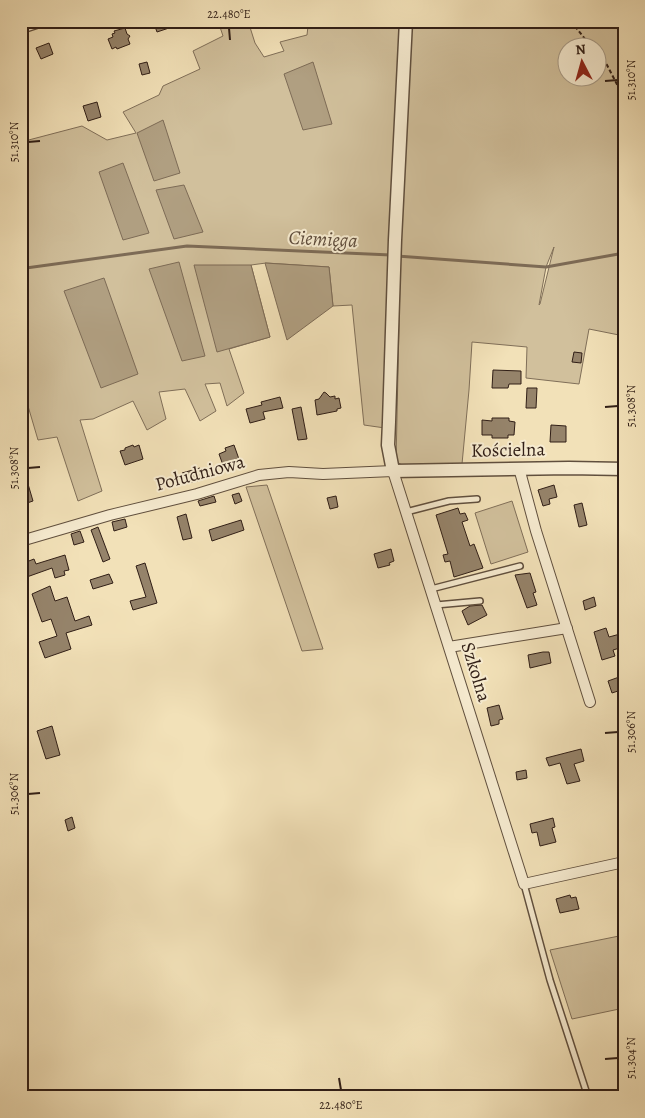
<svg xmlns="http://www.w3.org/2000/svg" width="645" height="1118" viewBox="0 0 645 1118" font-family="Alegreya,serif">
	<rect width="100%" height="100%" fill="#f2e1b8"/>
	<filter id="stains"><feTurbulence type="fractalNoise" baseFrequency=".004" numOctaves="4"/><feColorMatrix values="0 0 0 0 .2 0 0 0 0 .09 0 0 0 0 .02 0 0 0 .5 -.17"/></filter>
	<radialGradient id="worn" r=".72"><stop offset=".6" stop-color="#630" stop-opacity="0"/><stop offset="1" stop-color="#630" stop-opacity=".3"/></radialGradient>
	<path fill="#d1c09c" stroke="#806f59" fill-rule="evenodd" d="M218,21H248L255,43L264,57L284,51L280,42L307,35L308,26L319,21H400L385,428L364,425L352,305L333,306L329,267L266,263L251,265L270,337L229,349L244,393L227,406L220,383L205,384L216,411L200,421L185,389L159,392L166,419L147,430L133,401L93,419L80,420L102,491L78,501L57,437L38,440L28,406L21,408V142L82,126L107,140L136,133L123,112L159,95L163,86L200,69L193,51L223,36Z
		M411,21H624V336L589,329L579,384L526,378L527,347L472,342L469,390L462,464L405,466L396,462L401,235ZM568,48H598V78H568ZM554,247L540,304L539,305L546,267Z
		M267,485L323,649L302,651L246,487Z
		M512,501L528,552L491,564L475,513Z
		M624,935V1008L572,1019L550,950Z"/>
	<path fill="#b09f81" stroke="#7d6b56" d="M313,62L332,124L303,130L284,74Z
		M163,120L180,173L154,181L137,133Z
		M123,163L149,233L123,240L99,172Z
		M184,185L203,232L174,239L156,190Z
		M179,262L205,356L182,361L149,269Z
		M265,263L329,267L333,306L287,340Z
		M194,265H251L270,337L217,352Z
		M104,278L138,374L101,388L64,291Z"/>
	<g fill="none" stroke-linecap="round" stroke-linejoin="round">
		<path stroke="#7d6b56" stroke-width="3" d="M397,256L546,267L624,253
			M21,270L26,268L187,246L391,255"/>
	</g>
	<path fill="#95836a" stroke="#301e16" d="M153,21H167L169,28L157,32Z
		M125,28L127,34L130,36L128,39L130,44L117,49L116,47L112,49L108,39L113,37L112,34L115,33L114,31Z
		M49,43L53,54L41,59L36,48Z
		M147,62L150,73L142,75L139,64Z
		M97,102L101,117L88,121L83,106Z
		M574,352L582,353L581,363L572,362Z
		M493,370L521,371V384H509L508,388H492Z
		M527,388H537L536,408H526Z
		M324,392L326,393L330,397L335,396V399L339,398L341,408L337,409V411L317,415L315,400L319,399Z
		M280,397L283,408L263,412L265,419L250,423L246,409L262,405L261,402Z
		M301,407L307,439L298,440L292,409Z
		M492,418H509V421L515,422L514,435H508V438H492V435H482V420L492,421Z
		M551,425L566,426V442H550Z
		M133,445L134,447L139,445L143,459L125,465L120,451L125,450V448Z
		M234,445L240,462L224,468L219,454L226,451L225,448Z
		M23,467L33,501L21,505V468Z
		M200,468L202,480L184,484L182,473Z
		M554,485L557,497L549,499L550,504L543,506L538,490Z
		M239,493L242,501L235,504L232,495Z
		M214,496L216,502L200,506L198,501Z
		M336,496L338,507L330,509L327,498Z
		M582,503L587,525L579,527L574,505Z
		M458,508L460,514L465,513L468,520L462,522L470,546L474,544L483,568L454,577L450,561L445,562L443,555L448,554L436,515Z
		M186,514L192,538L183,540L177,517Z
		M125,519L127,527L114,531L112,522Z
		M241,520L244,530L212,541L209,530Z
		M98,527L110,559L103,562L91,530Z
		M80,531L84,542L74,545L71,534Z
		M391,549L394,561L389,563L390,565L378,568L374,554Z
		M65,555L69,570L64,571L65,575L55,578L52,568L24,578L21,564L34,559L36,564Z
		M145,563L157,603L133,610L130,601L146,597L136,566Z
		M530,573L536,592L533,593L537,605L527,608L515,575Z
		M109,574L113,583L93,589L90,580Z
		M50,586L55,601L67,597L75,621L89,616L92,625L66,633L71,649L45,658L39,642L57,636L51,619L42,622L32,594Z
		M594,597L596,606L585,610L583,601Z
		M482,605L487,615L468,625L462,611L470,606Z
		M606,628L609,637L620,634L623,647L613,650L615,656L602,660L594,632Z
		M543,652H549L551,663L530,668L528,655Z
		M622,676L624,689L612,693L608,681Z
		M499,705L503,719L499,720V724L491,726L487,708Z
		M52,726L60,755L46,759L37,731Z
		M581,749L584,761L574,764L580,781L567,784L560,763L549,766L546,758Z
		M526,770L527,778L517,780L516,772Z
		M72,817L75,828L68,831L65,820Z
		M553,818L555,827L552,828L556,842L540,846L537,832L532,833L530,824Z
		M570,895L571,898L576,897L579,909L560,913L556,899Z"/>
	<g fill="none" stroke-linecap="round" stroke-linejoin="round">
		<g stroke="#604f3e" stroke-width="8">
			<path id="service" d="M406,512L449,501L477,499
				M431,589L520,566
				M436,605L480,601
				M524,884L550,980L588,1097"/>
		</g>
		<g stroke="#604f3e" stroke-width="12">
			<path id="minor" d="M519,468L536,531L590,702
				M21,541L110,515L197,494L259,475L289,472L323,474L393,471L524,884L624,862
				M449,647L567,628"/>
		</g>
		<g stroke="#604f3e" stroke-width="15">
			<path id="tertiary" d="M406,21L395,240L389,422L388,445L393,471L569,468L624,469
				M21,27L39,21"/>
		</g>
		<path stroke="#301e16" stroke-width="2" stroke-dasharray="4 2.5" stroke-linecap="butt" d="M571,21L592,48
			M598,54L607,65L624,98"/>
		<use href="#service" stroke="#f7ecd1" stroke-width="5"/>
		<use href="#minor" stroke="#f7ecd1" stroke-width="10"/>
		<use href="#tertiary" stroke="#f7ecd1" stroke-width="12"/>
	</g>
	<path fill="none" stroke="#301e16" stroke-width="2" d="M229,28L230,40M605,81L618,80M28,142L40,141M605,407L618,406M28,468L40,467M605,733L618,732M28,794L40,793M605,1059L618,1058M339,1078L341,1090"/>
	<g text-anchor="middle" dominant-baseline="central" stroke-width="4" stroke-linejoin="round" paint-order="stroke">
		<g font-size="19" fill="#301e16" stroke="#f7ecd1">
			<text transform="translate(508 450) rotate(-1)">Kościelna</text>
			<text transform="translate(200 473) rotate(-15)">Południowa</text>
			<text transform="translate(476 672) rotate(73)">Szkolna</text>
		</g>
		<g font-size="20" font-style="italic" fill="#5d4b3b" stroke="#f7ecd1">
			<text transform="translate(323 239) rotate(3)">Ciemięga</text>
		</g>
	</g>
	<rect width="645" height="1118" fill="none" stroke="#f2e1b8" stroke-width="55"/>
	<g transform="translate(582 62) rotate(354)"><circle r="24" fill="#f7ecd1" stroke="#a79a86"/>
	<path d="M0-4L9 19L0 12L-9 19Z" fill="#8f2418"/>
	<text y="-8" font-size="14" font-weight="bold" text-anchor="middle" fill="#301e16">N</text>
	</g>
	<rect x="28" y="28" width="590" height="1062" fill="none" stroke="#301e16" stroke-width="2"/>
	<g font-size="12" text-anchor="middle" fill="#301e16">
		<text x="229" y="18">22.480°E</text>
		<text transform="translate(631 80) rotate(-90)" y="4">51.310°N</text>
		<text transform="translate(14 142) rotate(-90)" y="4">51.310°N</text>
		<text transform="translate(631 406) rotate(-90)" y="4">51.308°N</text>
		<text transform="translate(14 468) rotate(-90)" y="4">51.308°N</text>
		<text transform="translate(631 732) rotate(-90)" y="4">51.306°N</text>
		<text transform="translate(14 794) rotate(-90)" y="4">51.306°N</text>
		<text transform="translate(631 1058) rotate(-90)" y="4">51.304°N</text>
		<text x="341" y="1109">22.480°E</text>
	</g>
	<rect width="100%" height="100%" filter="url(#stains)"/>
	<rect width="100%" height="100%" fill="url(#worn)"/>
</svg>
